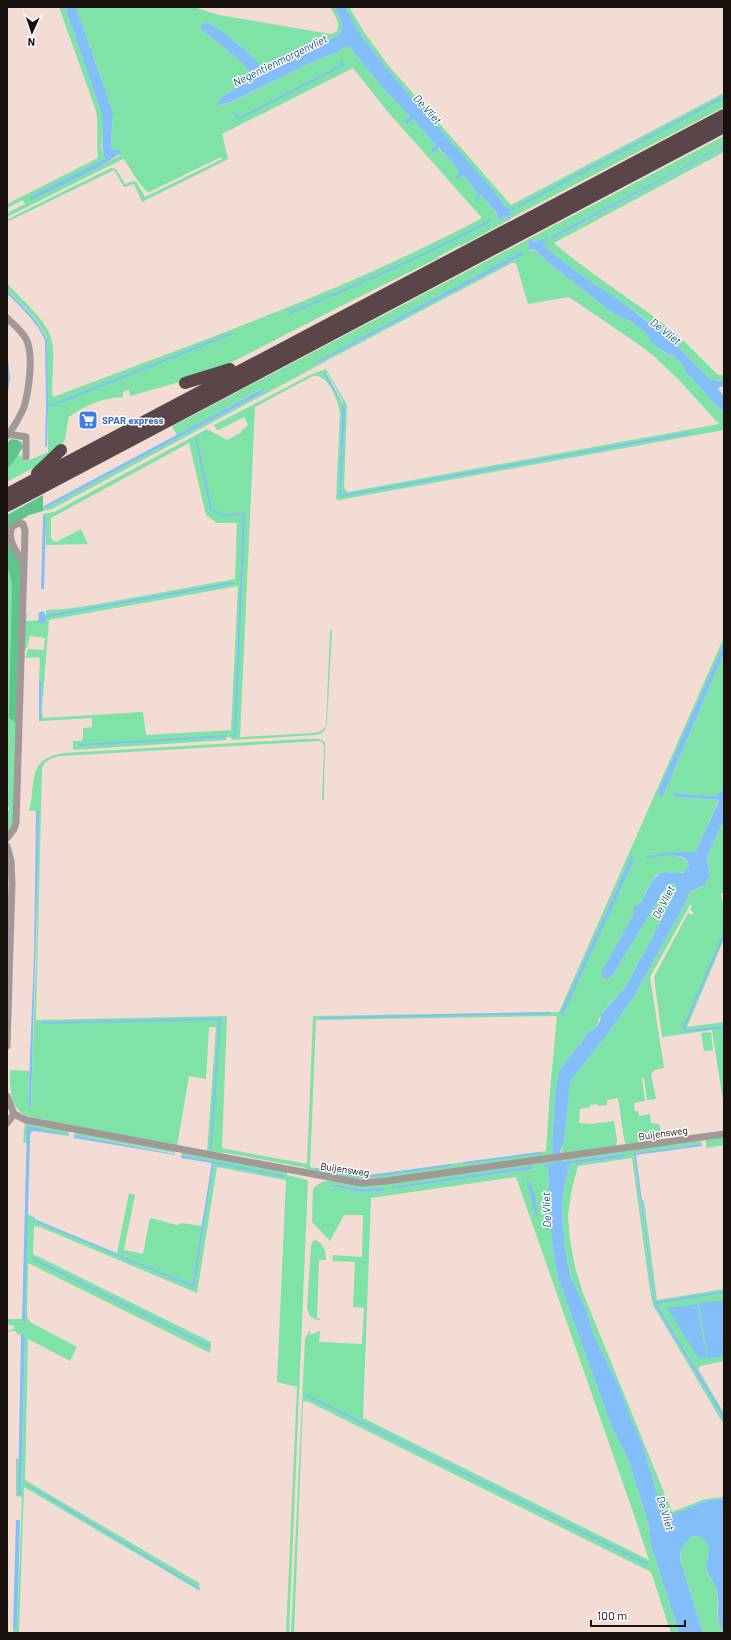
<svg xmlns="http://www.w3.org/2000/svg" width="731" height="1640" viewBox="0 0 731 1640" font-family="Barlow,sans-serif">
	<rect width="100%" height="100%" fill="#f3dcd3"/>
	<path fill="#7fe3a8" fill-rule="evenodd" d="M59,7H65L101,112L103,124L101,146L105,159L91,171L119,156L120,151L113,150L111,147L113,112L76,7H194L219,15L331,34L336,32C342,24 334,15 330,7H334C338,15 346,25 340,34L269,69L262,68L236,42L211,24L203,23L200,26L201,29L238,59L251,73C250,86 232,89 223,96C221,98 219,101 216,103L219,105L230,103L308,64L338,52L344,47H350L381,86L410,116L407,123L413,119L436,145L430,150L433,153L438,148L461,172L455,177L463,175L478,193L474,198L481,195L495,211L498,220L507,217L509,220L461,246L460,245L438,257V258L345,304L211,373L130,396L129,390L123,392V397C104,398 84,405 69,417C66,426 67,436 63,444C55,459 22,473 7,482V469L13,463L17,456L21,455L25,462L48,452L47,338C39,319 21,304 7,290V283C21,300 48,320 52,342C55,357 52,376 52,392L53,397C198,342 345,291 482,218L388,112L353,68L222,134L228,159L142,202L134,184L124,187L114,170L7,222V220L16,215L111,168L116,169L125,184L134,181L137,183L145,197L222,159L221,157L149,192C142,190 129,167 124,159H123L7,217V213L25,204L23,200L7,208V204L98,158C96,142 99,126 96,111Z
		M345,7H349L364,32L389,66L511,205L724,93V107L511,218L509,216L511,211L517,208L516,206L510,209L505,206L497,195L394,77L363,38Z
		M724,136V145L550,237L552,239L724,147V152L554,243C589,273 628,297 665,325C684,340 701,358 718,375H724V381L714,380L709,378L679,348L640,315L574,270L543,245L549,240C543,239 534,241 528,244V248L530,250L536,251L554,267L615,315L628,320L645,332L653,344L666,354L671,356V354L673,355L684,366L685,373L693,379L711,400L724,413V430L339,500L336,499L340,414C339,402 328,373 313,376L255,407L240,737L314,733C319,732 323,731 326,726L330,630H332L327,723C326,731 323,734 314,735L233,740L230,737H227L226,740L73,750V741H81L83,739V728L92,727V718L41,721L42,682H39L40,659L38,657L25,658L28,649L44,650L45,638L30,636L27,648L24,651L25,614L33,610L27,614L26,621L43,620L46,617V610L65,609L93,605L235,579L237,523H217L206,515L189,443L51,518V539L56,542L81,529L88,544L46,545V517H43V514L54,512L207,429L227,440L242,432L241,431L248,425L244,417L219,430L216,429L214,425L310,375L326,369L347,405L344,488L348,492L719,424L679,380L656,358L641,346L569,297L528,304L516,263H512L328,360L52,509L43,511V506L44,509L46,508L264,392L262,389H261L177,435L172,426L188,418ZM522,251L523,254L320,362L318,363L317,361ZM325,373H327L343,402L341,492L343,494L341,497L339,495L342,405ZM238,586L231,730L146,735L143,712L43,718L42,709L49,620Z
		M7,566L12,584L18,724L15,823L7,833V811H9V807L7,806Z
		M724,637V643L658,795L660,796H663L724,653V787L716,796L673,793L677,797L719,800L695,852L648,855C658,855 687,852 689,866C683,879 669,868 658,874C650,880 645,895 640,904L634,906V913L603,969V978L608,979L613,975L666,887L671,883L677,884V889L642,957L636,964L634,972L624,989L602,1012L596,1027L586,1034L582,1043L576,1048L560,1069L555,1090L552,1147L554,1155L389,1178L352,1179L306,1170V1168L301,1167L227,1153L207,1152L216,1027H209L206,1079L189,1076L177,1146L30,1117C9,1110 10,1089 10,1070L29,1071L28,1106H31L36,963L39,811H29C37,783 25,759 64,753L304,739H319L325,742L324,800H322L324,746L322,742L319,741L60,756C52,758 45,760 42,768L36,1020L227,1016L222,1148L307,1164L313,1016L559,1012ZM634,859L563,1014L561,1013L616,890ZM557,1016L550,1091L546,1151L369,1175H351L310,1167L316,1020Z
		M724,820V892L721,894L722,900L724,902V939L687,1027L724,1022V1108L712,1030L662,1037L654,977L688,913L692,915L694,913L690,910L692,906L690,905L650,977L664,1068L654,1070V1072L651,1073L656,1099L647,1100L644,1078H642L645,1101L634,1103L635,1111H638L639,1116L650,1114L651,1123L659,1124L661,1132L654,1141L626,1145L624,1139L618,1098L607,1100V1105L598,1106L597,1104L590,1105V1107L580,1109L579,1123L591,1124L614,1121L617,1140L616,1146L560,1154L564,1143L570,1087L572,1079L612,1028L635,995L688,898L689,892L702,887L707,881L710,871L707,856Z
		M711,1032L713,1050L704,1051L701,1033Z
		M25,1123L68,1131L69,1135L27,1127V1143L23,1142Z
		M76,1132L175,1151V1153L74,1135Z
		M724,1137V1145L706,1148V1140Z
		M701,1141L702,1144L634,1153L654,1304L724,1420V1425L653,1305L650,1291L632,1158L578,1166L571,1193L568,1216L570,1240L575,1267L583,1293L672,1512L705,1499L724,1497V1499L709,1500L672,1515L665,1513L661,1507L641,1440L632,1421L620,1389L593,1333L587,1312L570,1275L565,1247L562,1214L564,1187L570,1164L624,1157V1154L562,1162L561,1159L626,1150L628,1151L633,1149Z
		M183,1152L286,1171L287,1175L308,1180L289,1633H286L297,1387L277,1382L286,1180L217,1167L197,1293L40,1227L34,1226L33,1254L211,1342L210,1353L28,1263L27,1316L30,1322L77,1347L70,1361L28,1339L25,1480L199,1583L200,1591L24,1487L19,1633H13V1628H17L22,1497L16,1496V1459H19L18,1495H21L25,1335L17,1334L16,1331H11L7,1333V1331L14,1329V1326L7,1324V1319H22V1322L25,1321L27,1214L35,1217L34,1220L193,1286L213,1166L217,1162L181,1155Z
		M555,1160L554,1164L543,1165L544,1167H548C550,1205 549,1244 559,1281L612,1428L630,1464L650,1529L649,1535L651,1546L679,1633H671L651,1572L307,1401L303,1402L294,1633H291L305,1339L310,1330V1335L320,1331L319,1342L362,1344L364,1308L353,1307L355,1262L332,1261L333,1255L362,1257L363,1215H344L330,1241L312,1222L313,1189C326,1175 337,1182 353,1184ZM532,1167V1169L393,1189V1187ZM516,1177L633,1512L649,1560L363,1418L371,1198ZM331,1184L362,1189L383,1188V1191L361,1192L331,1186Z
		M129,1193L135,1195L124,1250L143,1254L150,1218L177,1225L182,1223L202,1226L192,1285L117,1253Z
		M642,1200H644L657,1300L724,1289V1361L700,1366L698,1369L724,1413V1415L655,1301Z
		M316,1240C324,1245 326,1251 326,1260H319L317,1318L320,1319V1320C312,1320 308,1315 307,1307L311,1246L313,1241Z
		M699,1536C718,1546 704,1557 707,1572C709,1577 714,1582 716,1588C720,1604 713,1617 724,1633H703L681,1563C678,1550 685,1536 699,1536Z"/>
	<path fill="#5ec68b" d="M11,439L18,440L22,443L23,447L13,463L7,469V443Z
		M43,495V511L29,515L10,528L21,565L18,724L9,718L12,584L7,566V515Z"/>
	<path fill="#84bef9" d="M65,7H76L113,112L111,147L113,150H120L121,153L101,166L31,200L30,197L105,159C99,142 105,129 101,112Z
		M334,7H345L363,38L394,77L494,191L505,206L510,209L516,206L517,208L510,212L511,215L509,216L511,218L509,220L507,217L498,220L496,212L481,195L476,200L474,198L478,193L463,175L457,179L455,177L460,172L439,148L433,153L430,150L436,145L413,119L407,124L405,121L410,116L381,86L350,47H344L338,52L308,64L229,103L217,105L216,103L223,96L247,82L250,78L251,73L238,59L201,29L200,26C202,24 202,23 205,23C216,22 256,59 262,68L269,69L340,34C346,25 338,15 334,7Z
		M724,145V147L552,239L550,237Z
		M547,238L549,240L543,245L574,270L623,303L656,328L679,348L709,378L714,380L724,381V386L720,387L718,389L724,396V413L711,400L693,379L685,373L684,366L673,355L671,354L670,356L653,344L645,332L628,320L615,315L554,267L535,250L528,249V244L530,243L528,241L530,239L533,242Z
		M522,251L524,254L320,362L318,363L317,361Z
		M326,373L345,408L341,492L344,497H341L339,495L342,405L324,374Z
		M262,389L264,392L44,509V506Z
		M43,517H46L44,589H41Z
		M724,643V653L663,796H659L658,794L661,785Z
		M39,682H42L41,721H39Z
		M724,787V820L707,856L710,874L705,885L689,892L688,898L635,995L612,1028L572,1079L570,1087L564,1143L560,1151L562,1162L624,1154L625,1157L570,1164L564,1187L562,1214L565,1247L570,1275L587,1312L593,1333L620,1389L632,1421L641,1440L661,1507L665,1513L671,1515L709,1500L724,1499V1633C713,1617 721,1604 716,1588C714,1582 709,1577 707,1571C704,1561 714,1551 706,1542C694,1526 679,1546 680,1560L703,1633H679L651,1546L649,1535L650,1529L630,1464L612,1428L559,1281C549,1244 550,1205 548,1167H544L543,1165L555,1162L552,1147L555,1090L560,1069L576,1048L582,1043L586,1034L596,1027L600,1021L601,1014L624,989L634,972L637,963L642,957L677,889L676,884L671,883L666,887L613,975L608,979L603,978L601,974L603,969L634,913V906L640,904L652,881L660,873L665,872L683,873L689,866C687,850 659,857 647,858L646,856L674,852H695L719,801V800L677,797L673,796V793L716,796Z
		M36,811H39L38,862L31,1106H28L34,956Z
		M631,857H634L633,862L563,1015L560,1014Z
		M27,1126L69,1135V1136L34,1131L31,1132L30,1136L25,1322L22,1321Z
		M74,1135L175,1154V1155L74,1138Z
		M702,1144V1146L636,1155L655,1301L724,1415V1420L654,1304L634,1153Z
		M181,1155L217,1162V1164L181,1158Z
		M532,1166L533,1169L393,1189L392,1187Z
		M527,1178L535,1194L538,1215L536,1216L527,1184Z
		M331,1184L362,1189L383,1188L384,1191L361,1192L331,1186Z
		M724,1300V1356L708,1358L699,1303Z
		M697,1304L707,1358L699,1359L667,1308Z
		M21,1334L25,1335L21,1495H18Z
		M16,1520H20L17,1629L13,1628Z"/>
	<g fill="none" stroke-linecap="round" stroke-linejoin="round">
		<path stroke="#84bef9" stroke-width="2" d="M234,113L238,117H242L343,65L341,61
			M519,206L724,97
			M7,292C21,306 38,321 46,340L47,406L52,405L231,334
			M290,313C358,285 425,255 490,221
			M7,359L9,378L7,392
			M196,438L211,509L223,516L244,513L235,735L233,736
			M46,446L47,406
			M341,496L689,433
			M42,617L232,583
			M80,745L225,736
			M724,934L683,1029L688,1031L724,1027
			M320,1018L550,1013
			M42,1023L220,1019L211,1147
			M215,1163L283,1176
			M464,1163L540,1153
			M316,1169L324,1170
			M334,1172L365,1177L451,1165
			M34,1220L193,1286L213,1162
			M33,1259L210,1347
			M655,1303L724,1292
			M306,1395L647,1564
			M28,1485L198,1588"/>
		<path stroke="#84bef9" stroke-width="7" d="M42,620V615"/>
		<path stroke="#a29898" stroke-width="7" d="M7,318C14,325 22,331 26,339C34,354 29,390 24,407C20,417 13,428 7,436
			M8,434L26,437V457
			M7,838L14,829L16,823L25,531L23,524L18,523L12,527C6,539 18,554 24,564
			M7,846L11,861L12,884L7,1046
			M7,1096L14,1114L26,1120L361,1183L386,1181L724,1134
			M7,1123L14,1114"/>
		<path stroke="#5a4648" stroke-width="12" d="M185,383L230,369
			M37,473L61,450
			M7,494L724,115
			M7,506L724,127"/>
	</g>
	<defs>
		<g id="supermarket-square" transform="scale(1)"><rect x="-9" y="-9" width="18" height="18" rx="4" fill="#3f7fe0" stroke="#fff"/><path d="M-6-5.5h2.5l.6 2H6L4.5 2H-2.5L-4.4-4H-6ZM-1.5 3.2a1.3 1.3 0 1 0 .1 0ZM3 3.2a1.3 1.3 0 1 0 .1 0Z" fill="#fff"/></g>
	</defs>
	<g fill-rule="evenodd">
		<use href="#supermarket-square" x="88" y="420"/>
	</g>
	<g text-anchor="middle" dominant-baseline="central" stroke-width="3" stroke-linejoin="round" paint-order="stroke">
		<g font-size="10" font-weight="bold" fill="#366cbe" stroke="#fff" text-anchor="start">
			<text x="102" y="420">SPAR express</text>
		</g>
		<g font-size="10" fill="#18100d" stroke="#fff">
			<text transform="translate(663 1133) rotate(-8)">Buijensweg</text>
			<text transform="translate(345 1169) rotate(8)">Buijensweg</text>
		</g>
		<g font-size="11" font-style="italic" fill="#104674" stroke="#fff">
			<text transform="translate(280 60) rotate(-26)">Negentienmorgenvliet</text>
			<text transform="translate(428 109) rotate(48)">De Vliet</text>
			<text transform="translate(666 331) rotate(38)">De Vliet</text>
			<text transform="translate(663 902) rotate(-63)">De Vliet</text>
			<text transform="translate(546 1210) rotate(-92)">De Vliet</text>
			<text transform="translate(666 1513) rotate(73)">De Vliet</text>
		</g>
	</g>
	<rect width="731" height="1640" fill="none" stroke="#18100d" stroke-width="16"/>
	<g transform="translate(32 32) rotate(183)" stroke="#ffffff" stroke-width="3" paint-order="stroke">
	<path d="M0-3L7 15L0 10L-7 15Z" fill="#18100d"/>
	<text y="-6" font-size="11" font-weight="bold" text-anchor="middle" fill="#18100d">N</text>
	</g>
	<path d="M591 1620v6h94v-6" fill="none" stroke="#18100d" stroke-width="2"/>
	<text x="597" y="1620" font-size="12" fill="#18100d" stroke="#ffffff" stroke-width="3" paint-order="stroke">100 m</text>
</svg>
